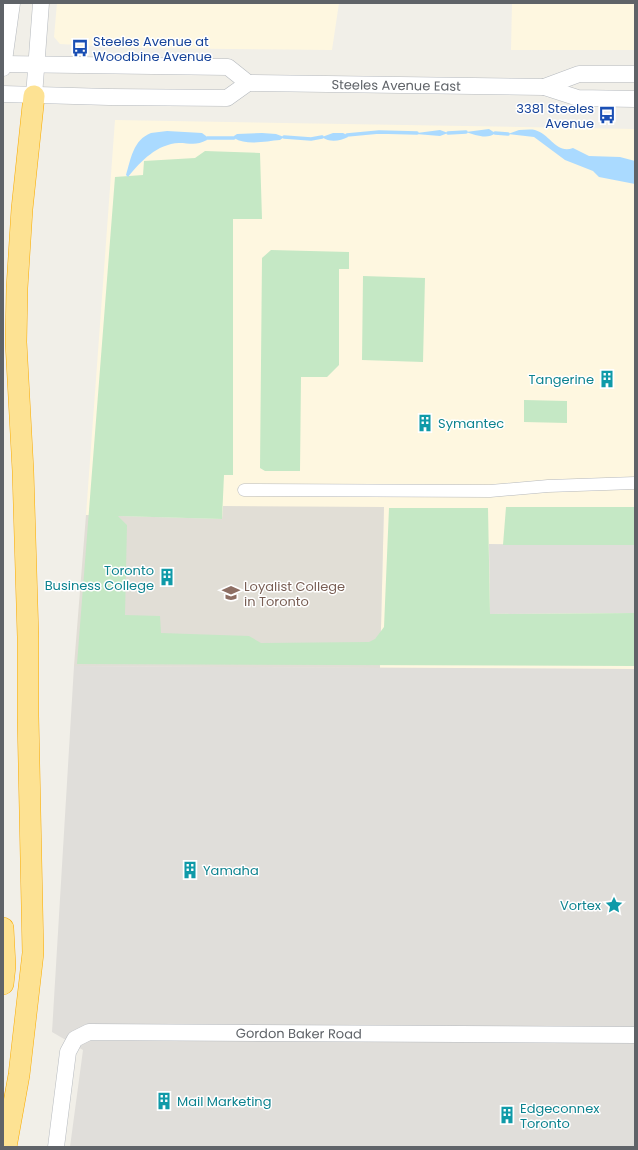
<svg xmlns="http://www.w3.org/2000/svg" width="638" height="1150" viewBox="0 0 638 1150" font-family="Poppins,sans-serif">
	<rect width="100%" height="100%" fill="#f1efe8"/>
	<path fill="#fef7e0" d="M57,3H339L332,50L132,48L60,44L54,37Z
		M512,3H635V50H511Z
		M115,120L635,129V669L380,668L384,507L222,519L86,515Z"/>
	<path fill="#e0deda" d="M489,544L635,545V613L490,614Z
		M74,666L635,669V1147H70L83,1050L52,1032Z"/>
	<path fill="#e1ded6" d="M223,506L384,507L380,668L74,666L86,515L222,519Z"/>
	<path fill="#c5e8c5" d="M205,151L260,153L262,219H233V475H224L222,519L118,516L127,525L125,615L160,616L161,633L249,636L261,643L369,642L375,639L384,627L389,508H488L490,614L635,613V666L77,664L115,177L143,175L144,161L195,158Z
		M271,250L349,252V269H339V365L327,377H301L300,471H265L260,468L262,258Z
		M363,276L425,278L423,362L362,360Z
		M524,400L567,401V423L524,422Z
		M506,507H635V545H503Z"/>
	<path fill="#aadaff" d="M489,129L495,133C488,140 475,135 466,132Z
		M440,130L448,133L440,136L416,134L417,133Z
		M519,130C524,130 530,129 535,130C551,135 556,154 573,148L589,156L620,157L635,161V184L599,177L593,171L565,160L534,137L508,134Z
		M167,131L202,133L206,136L207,140C196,146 190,143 179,143C157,144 141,161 128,177L126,175C131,159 133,140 151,133C156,132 162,132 167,131Z
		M262,133L276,134L284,137L280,140C266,141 247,146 234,138V136L237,134Z
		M333,133H343L347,135L348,137C340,141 330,143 322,137Z"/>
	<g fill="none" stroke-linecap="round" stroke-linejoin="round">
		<path stroke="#aadaff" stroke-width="3.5" d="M448,133L466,132
			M495,133L508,134
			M347,135L379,132L417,133
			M284,137L311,139L322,137
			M207,138H234"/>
		<g stroke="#b5b8bc" stroke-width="13">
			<path id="street" d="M244,490L490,491L548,486L635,483"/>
		</g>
		<g stroke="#b6babf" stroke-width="17">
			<g id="secondary">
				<path d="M3,64L228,67L248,83"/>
				<path d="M3,68L12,3"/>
				<path d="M544,87L579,74H635"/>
				<path id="s1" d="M3,94L109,97L227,98L248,83L544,87L578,98L635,99"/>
				<path d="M34,96L41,3"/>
				<path id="s2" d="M56,1147L68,1052L75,1039L89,1032L635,1035"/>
			</g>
		</g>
		<g stroke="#f9ab00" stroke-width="22">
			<path id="highway" d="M3,928L5,966L3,984
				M6,1147L19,1075L33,953L28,716V637L23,471L16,342L17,288L22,209L34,96"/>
		</g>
		<use href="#street" stroke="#fff" stroke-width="12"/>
		<use href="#secondary" stroke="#fff" stroke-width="16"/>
		<use href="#highway" stroke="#fde293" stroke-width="21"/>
	</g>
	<defs>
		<g id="bus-bare" transform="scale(1.38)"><path d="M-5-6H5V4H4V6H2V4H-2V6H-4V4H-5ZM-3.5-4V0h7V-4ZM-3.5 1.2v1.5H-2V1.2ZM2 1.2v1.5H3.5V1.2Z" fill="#1a4fb4" stroke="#fff" stroke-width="2.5" paint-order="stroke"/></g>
		<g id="building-bare" transform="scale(1.38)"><path d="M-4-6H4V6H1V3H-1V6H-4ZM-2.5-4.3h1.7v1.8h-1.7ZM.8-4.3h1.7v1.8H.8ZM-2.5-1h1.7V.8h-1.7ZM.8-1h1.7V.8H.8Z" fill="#0f9aa8" stroke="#fff" stroke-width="2.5" paint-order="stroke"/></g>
		<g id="university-bare" transform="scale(1.38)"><path d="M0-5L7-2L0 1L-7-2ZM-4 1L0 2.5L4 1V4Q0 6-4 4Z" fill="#8d6e63" stroke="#fff" stroke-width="2.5" paint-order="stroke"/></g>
		<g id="sight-bare" transform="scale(1.38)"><path d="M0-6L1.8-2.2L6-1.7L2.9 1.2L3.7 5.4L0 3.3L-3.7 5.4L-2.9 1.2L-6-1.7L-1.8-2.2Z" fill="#0f9aa8" stroke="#fff" stroke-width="2.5" paint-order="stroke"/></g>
	</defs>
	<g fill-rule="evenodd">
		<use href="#bus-bare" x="80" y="48"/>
		<use href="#bus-bare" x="607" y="115"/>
		<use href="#building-bare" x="607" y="379"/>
		<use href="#building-bare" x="425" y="423"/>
		<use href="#building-bare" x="167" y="577"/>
		<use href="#university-bare" x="231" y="593"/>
		<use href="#building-bare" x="190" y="870"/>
		<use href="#sight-bare" x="614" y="905"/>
		<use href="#building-bare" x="164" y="1101"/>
		<use href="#building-bare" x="507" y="1115"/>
	</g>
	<g text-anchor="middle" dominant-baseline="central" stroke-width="3" stroke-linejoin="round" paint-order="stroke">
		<g font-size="13" fill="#164399" stroke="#fff" text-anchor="start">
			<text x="93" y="41">Steeles Avenue at<tspan x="93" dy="15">Woodbine Avenue</tspan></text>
			<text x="594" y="108" text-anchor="end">3381 Steeles<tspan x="594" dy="15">Avenue</tspan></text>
		</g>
		<g font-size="13" fill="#5f6368" stroke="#fff">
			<text stroke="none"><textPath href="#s1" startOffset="398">Steeles Avenue East</textPath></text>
			<text stroke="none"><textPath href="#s2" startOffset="336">Gordon Baker Road</textPath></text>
		</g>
		<g font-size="13" fill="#0d838f" stroke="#fff" text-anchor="start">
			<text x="594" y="379" text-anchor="end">Tangerine</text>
			<text x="438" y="423">Symantec</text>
			<text x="154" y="570" text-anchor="end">Toronto<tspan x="154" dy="15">Business College</tspan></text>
			<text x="203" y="870">Yamaha</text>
			<text x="601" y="905" text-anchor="end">Vortex</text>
			<text x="177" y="1101">Mail Marketing</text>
			<text x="520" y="1108">Edgeconnex<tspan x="520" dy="15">Toronto</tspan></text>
		</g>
		<g font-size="13" fill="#785e54" stroke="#fff" text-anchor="start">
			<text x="244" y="586">Loyalist College<tspan x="244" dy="15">in Toronto</tspan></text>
		</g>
	</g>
	<rect width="638" height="1150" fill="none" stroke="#5f6368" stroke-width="8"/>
</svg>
